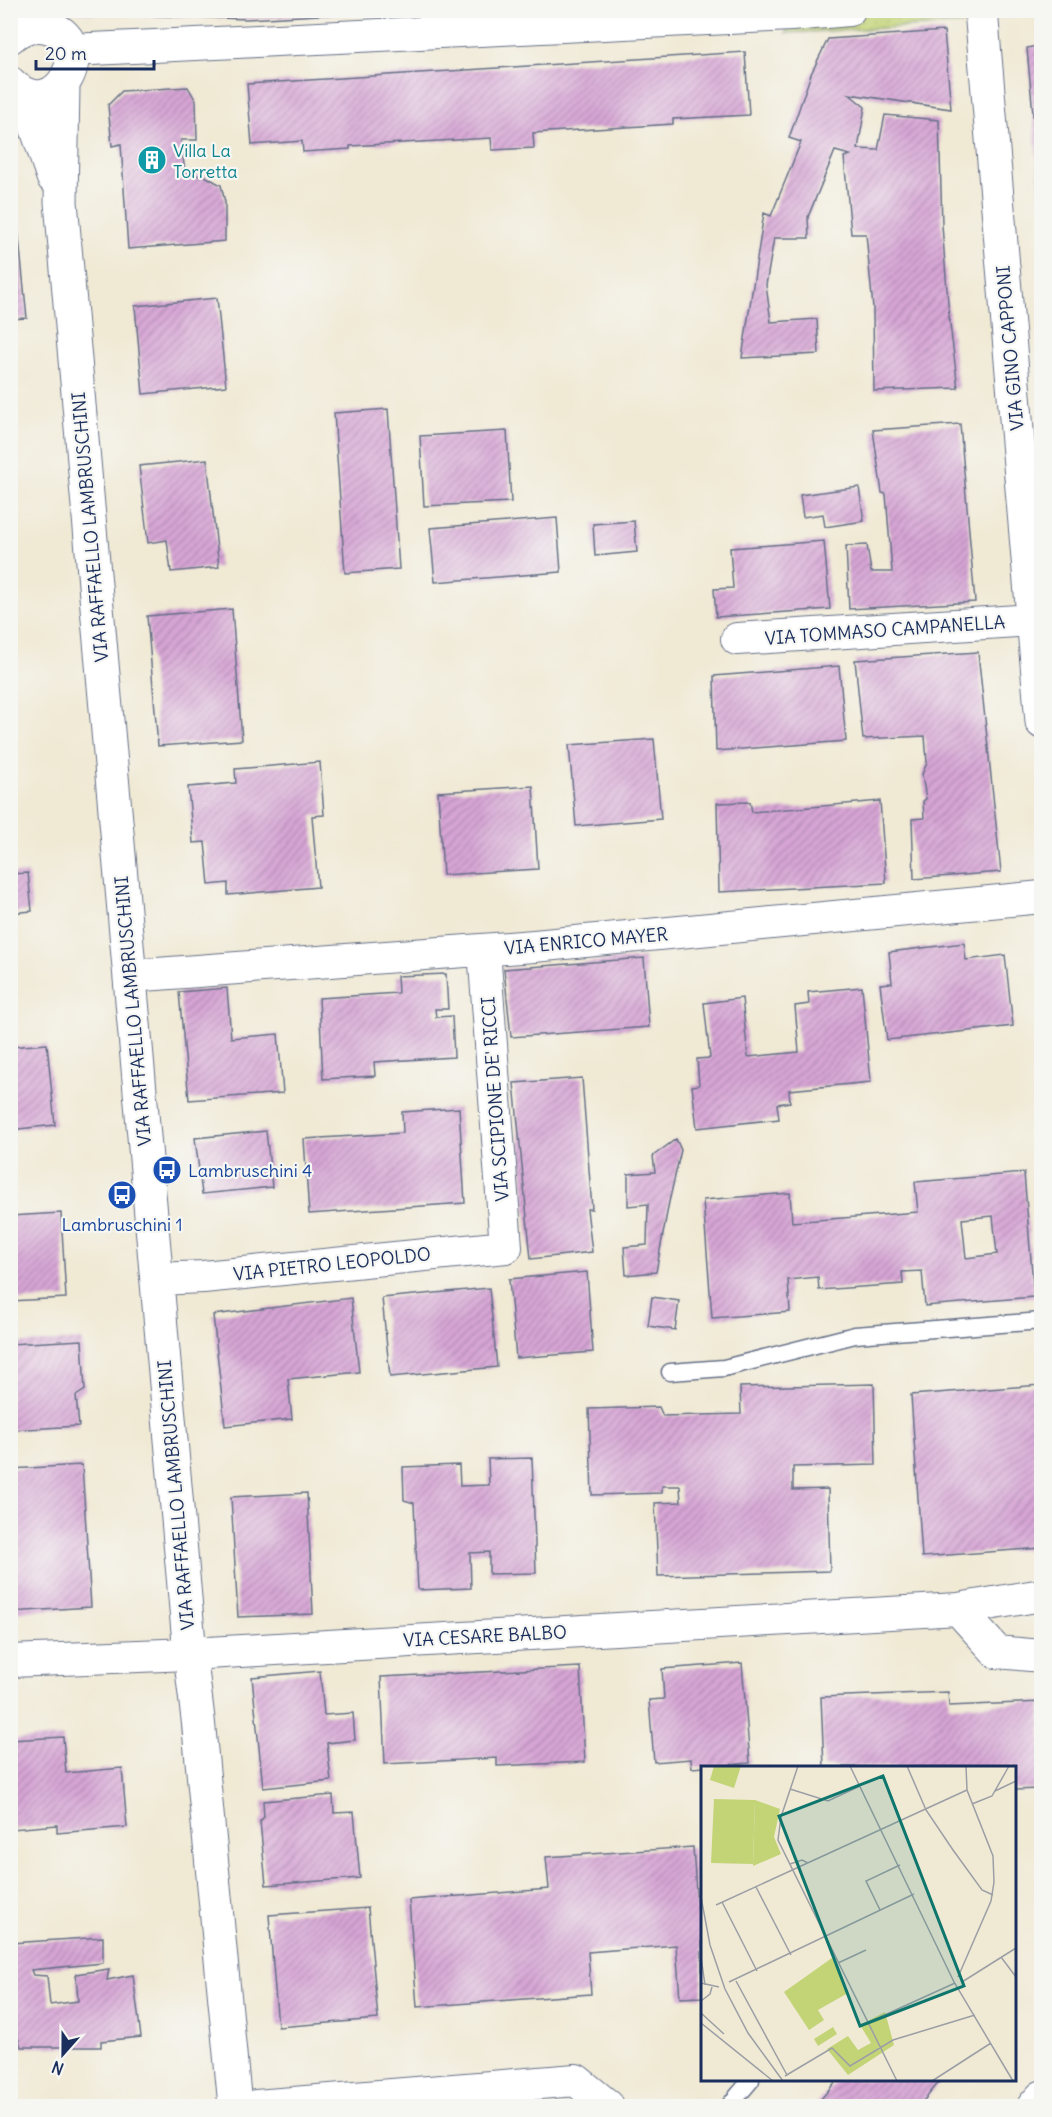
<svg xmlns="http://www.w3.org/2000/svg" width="1052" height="2117" viewBox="0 0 1052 2117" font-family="Delius,sans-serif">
	<defs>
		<pattern id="park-dots" width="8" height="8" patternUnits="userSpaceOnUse" patternTransform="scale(1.5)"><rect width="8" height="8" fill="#c3d477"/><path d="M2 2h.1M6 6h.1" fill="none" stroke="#a7b669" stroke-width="1.8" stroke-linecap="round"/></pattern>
		<pattern id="building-hatch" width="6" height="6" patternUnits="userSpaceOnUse" patternTransform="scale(1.5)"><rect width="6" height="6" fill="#d7a5d5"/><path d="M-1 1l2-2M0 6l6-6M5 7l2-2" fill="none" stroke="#ae87b0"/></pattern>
	</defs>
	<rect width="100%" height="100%" fill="#f6f6f2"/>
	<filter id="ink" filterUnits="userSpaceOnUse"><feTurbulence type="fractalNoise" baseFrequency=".0167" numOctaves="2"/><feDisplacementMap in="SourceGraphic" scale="12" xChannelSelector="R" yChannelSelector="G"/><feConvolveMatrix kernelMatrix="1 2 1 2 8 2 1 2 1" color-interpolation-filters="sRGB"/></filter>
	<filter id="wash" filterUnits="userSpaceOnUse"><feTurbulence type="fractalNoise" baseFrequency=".008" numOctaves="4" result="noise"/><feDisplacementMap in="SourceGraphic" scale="24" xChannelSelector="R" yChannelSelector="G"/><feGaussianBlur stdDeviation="1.35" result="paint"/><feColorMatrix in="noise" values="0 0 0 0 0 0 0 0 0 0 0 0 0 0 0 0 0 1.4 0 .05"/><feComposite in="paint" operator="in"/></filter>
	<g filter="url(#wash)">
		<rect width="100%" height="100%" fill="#f0e9d4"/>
		<path fill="url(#park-dots)" stroke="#6f826a" stroke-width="1.5" d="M791,11H1013L982,23L786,33Z"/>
		<g id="blocks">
			<path fill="url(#building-hatch)" fill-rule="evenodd" d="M79,10H373V12L247,19L79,13Z
				M944,31L951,109L849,94L865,107L858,149L878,150L885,115L939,120L942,225L949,316L958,388L874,391L873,308L866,234H851L844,157L850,155L835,151L808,217L809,238H774L766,285L771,322L817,319L819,354L742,358L764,213L771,216L801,142L789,138L811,74L828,39Z
				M1041,45V191H1040L1027,48Z
				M745,52L749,115L673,119V124L533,133L534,148L492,150L491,138L350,146V149L303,152L302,141L252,145L247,84Z
				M188,87L196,101L197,140H181L185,174L205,176L221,185L225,202V241L128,249L121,144L112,146L108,105L122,91Z
				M10,187L14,189L27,318L10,319Z
				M217,298L226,386L143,394L135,306Z
				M388,409L399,569L345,573L334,413Z
				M960,424L975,602L849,609L846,546L867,545L871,572H892L886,494L882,493L873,430Z
				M507,431L511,502L424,506L420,436Z
				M207,459L219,567L171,572L167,540L148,543L139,466Z
				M859,487L864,521L825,527L823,514L803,517L800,495Z
				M557,518L561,572L435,582L430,528Z
				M634,521L637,552L595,556L593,524Z
				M824,541L830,609L716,617L714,589L733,588L730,548Z
				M232,609L242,740L158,746L147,616Z
				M978,652L1001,872L914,879L912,819L924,818L923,801L926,799L922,774L927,763L925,736L863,739L855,660Z
				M839,666L846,741L716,751L714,676Z
				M654,739L661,819L576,826L569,745Z
				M320,762L324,815L312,816L318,887L228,895V883L209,885L205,842L193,843L188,787L236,783L235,769Z
				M533,786L538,869L443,875L438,792Z
				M880,801L886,883L719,892L717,803L750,802L752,812Z
				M28,873L32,911L10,913V874Z
				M964,943L966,960L1005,955L1013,1026L887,1040L880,984L892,983L889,952Z
				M644,958L649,1027L511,1037L504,969Z
				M446,974L448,1009H435L436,1017L452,1016L454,1057L374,1062L375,1076L323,1079L319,998L398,993L397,976Z
				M862,987L871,1082L789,1090L790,1102L777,1104L779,1119L697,1128L692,1086L699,1085L697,1059L710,1058L704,1003L742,998L748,1057L799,1052L795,1006L809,1004L808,992Z
				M227,988L231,1038L278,1034L283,1093L189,1100L179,992Z
				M47,1044L55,1125L10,1130V1047Z
				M582,1078L592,1209H587L592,1252L531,1259L514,1083Z
				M459,1108L465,1203L309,1214L304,1139L403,1133L402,1112Z
				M266,1131L272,1187L202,1194L195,1138Z
				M676,1139L681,1150L669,1202L656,1272L626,1275L624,1247L647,1245L648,1204L628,1206V1174L655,1172L653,1156Z
				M1024,1173L1034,1297L925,1306L922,1271L902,1272L903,1284L819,1290L818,1277L788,1280L790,1312L712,1318L703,1200L790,1193L792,1222L918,1212L915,1182ZM993,1216L997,1254L966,1258L962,1219Z
				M61,1213L66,1298L10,1301V1216Z
				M587,1272L593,1352L516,1358L509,1279Z
				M489,1288L497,1367L390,1377L382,1298Z
				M652,1297L679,1301L675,1330L648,1326Z
				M351,1298L359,1372L288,1379L292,1419L225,1426L213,1315Z
				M82,1340L85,1390L76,1396L79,1426L10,1430V1344Z
				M874,1384L876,1465L793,1467V1490L828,1489L830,1571L658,1576L655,1503L681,1502L680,1486H662V1493L592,1495L589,1409L659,1407L663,1416L741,1414L740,1387Z
				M1041,1385V1548L922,1557L911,1395Z
				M532,1458L536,1573L489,1574V1552L470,1553L471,1588L418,1590L414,1503L404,1500L403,1467L459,1465L460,1486L489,1485L488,1459Z
				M82,1465L91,1607L10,1612V1469Z
				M307,1493L313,1614L238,1617L231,1497Z
				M742,1663L750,1763L692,1768L691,1759L654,1762L649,1700L664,1699L662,1669Z
				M580,1667L585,1762L497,1766V1758L385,1764L381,1677Z
				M320,1671L324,1715L353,1713L355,1740L327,1743L331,1781L263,1788L252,1677Z
				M948,1692L949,1706L1041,1702V1773H1038L1039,1789L1014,1790V1767H824L821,1697Z
				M63,1737L66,1773L122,1768L127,1827L57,1833V1825L12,1829L10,1740Z
				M333,1795L334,1813L354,1812L360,1878L266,1885L260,1821L264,1817L263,1801Z
				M693,1847L697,1906H702V1997L680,1998L676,1945L588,1952L591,1994L417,2007L409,1900L549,1889L546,1857Z
				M368,1908L378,2019L278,2027L269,1915Z
				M103,1937V1963L31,1970L33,1975L47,1976L50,2005L78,2001L76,1974L109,1969L107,1980L133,1975L141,2037L101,2041V2047H21L12,2019L10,2004V1943Z
				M837,2080H941L919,2106H815Z"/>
		</g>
	</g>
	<g filter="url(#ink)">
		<use href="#blocks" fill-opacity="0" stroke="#667087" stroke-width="1.5"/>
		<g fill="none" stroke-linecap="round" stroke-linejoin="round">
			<g stroke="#667087" stroke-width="19">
				<path id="service" d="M670,1372L724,1368L855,1335L1042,1321
					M729,2106L751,2080"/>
			</g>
			<g stroke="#667087" stroke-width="34">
				<path id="minor" d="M71,50L791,15L849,10
					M737,639L1033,620
					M130,976L534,946L1042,897
					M157,1279L203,1277L506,1247L484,950
					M958,1609L997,1652L1042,1656
					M10,1661L190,1654L958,1609L1042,1595
					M256,2106L576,2080L608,2106"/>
			</g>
			<g stroke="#667087" stroke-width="35">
				<path id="tertiary" d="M981,10L1042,722
					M1034,2106L1042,2097"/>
			</g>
			<g stroke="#667087" stroke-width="35">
				<path id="secondary" d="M10,37C20,28 31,24 44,26C103,36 58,132 10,83
					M63,85L61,202L190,1654L198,1719L235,2106
					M25,94L53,177"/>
			</g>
			<use href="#service" stroke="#fff" stroke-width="16"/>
			<use href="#minor" stroke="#fff" stroke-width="32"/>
			<use href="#tertiary" stroke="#fff" stroke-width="33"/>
			<use href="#secondary" stroke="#fff" stroke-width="33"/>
		</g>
	</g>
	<defs>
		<g id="building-disc" transform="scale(1.5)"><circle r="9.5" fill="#0f9aa8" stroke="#f6f6f2"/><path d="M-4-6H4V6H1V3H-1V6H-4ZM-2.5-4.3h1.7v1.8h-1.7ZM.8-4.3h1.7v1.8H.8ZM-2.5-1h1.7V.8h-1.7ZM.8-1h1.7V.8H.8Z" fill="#fff"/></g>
		<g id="bus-disc" transform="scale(1.5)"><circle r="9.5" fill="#1a4fb4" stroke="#f6f6f2"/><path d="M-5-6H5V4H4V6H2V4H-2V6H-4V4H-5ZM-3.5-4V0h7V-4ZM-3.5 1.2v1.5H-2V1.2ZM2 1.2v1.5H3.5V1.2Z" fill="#fff"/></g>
	</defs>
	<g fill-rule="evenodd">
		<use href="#building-disc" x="152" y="160"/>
		<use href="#bus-disc" x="167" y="1170"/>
		<use href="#bus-disc" x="122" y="1195"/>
	</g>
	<g text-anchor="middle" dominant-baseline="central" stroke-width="4.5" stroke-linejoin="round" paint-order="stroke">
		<g font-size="18" fill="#0d838f" stroke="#f6f6f2" text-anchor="start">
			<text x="173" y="150">Villa La<tspan x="173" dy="21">Torretta</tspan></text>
		</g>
		<g font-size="18" fill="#1b2f5e" stroke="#f6f6f2">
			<text transform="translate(1010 348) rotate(-95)">VIA GINO CAPPONI</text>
			<text transform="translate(90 527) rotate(-95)">VIA RAFFAELLO LAMBRUSCHINI</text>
			<text transform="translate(885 630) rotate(-4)">VIA TOMMASO CAMPANELLA</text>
			<text transform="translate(586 941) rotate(-5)">VIA ENRICO MAYER</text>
			<text transform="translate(133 1011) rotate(-95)">VIA RAFFAELLO LAMBRUSCHINI</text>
			<text transform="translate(495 1099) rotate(-94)">VIA SCIPIONE DE' RICCI</text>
			<text transform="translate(332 1264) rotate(-6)">VIA PIETRO LEOPOLDO</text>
			<text transform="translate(176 1495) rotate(-95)">VIA RAFFAELLO LAMBRUSCHINI</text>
			<text transform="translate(485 1636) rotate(-3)">VIA CESARE BALBO</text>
		</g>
		<g font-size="18" fill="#164399" stroke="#f6f6f2" text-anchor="start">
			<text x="188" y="1170">Lambruschini 4</text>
			<text x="122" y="1224" text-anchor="middle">Lambruschini 1</text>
		</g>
	</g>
	<g transform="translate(701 1766)">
		<rect width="315" height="315" fill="#f0e9d4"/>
		<path d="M13,0H40L33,22L9,14ZM13,33L54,34L52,98L10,97Z" fill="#c3d477"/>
		<path d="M54,34L79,43L73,71L80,88L52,100ZM131,192L147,227L117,244L123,254L108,264L83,226ZM184,246L193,279L147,309L126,283L147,270L157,284L170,277L159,259Z" fill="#c3d477"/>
		<path d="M132,261L136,268L117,280L113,273Z" fill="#c3d477"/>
		<path fill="none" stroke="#9b9fa5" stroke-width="1.5" d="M97,0L80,51L77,74L196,315M149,0L253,216L312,315M206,0L225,44L252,84L281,124L292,129M89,23L127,35L159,20M294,25L315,15M271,38L291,30L308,0M89,98L101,94L107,97M55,121L90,189M0,131L9,179L24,223L47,267L82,315M21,136L56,205M15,139L266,24M179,144L165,115L199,99M0,191L4,219M300,191L315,211M137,197L165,184M257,211L290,135L293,116L292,90L266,24L265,0M35,215L86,309M28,216L213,128M261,216L315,182M0,217L18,221M0,235L9,228L11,221M0,247L23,268M0,257L72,315M166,257L254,217M84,310L131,282L149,300L192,274L274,249M231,315L290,277"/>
		<path fill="#0f766e" fill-opacity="0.15" stroke="#0f766e" stroke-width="3" d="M182,10L263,220L159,260L78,50Z"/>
		<rect width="315" height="315" fill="none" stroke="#1b2f5e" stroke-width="3"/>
	</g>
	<rect width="1052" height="2117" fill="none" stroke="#f6f6f2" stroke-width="36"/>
	<g transform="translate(63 2054) rotate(201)" stroke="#f6f6f2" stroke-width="4.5" paint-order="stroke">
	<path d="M0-4.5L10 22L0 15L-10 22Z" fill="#1b2f5e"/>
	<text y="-9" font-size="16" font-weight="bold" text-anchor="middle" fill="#1b2f5e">N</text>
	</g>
	<path d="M36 60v9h118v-9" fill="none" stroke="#1b2f5e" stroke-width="3"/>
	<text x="45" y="60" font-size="18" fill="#1b2f5e" stroke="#f6f6f2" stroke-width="4.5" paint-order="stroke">20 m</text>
</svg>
